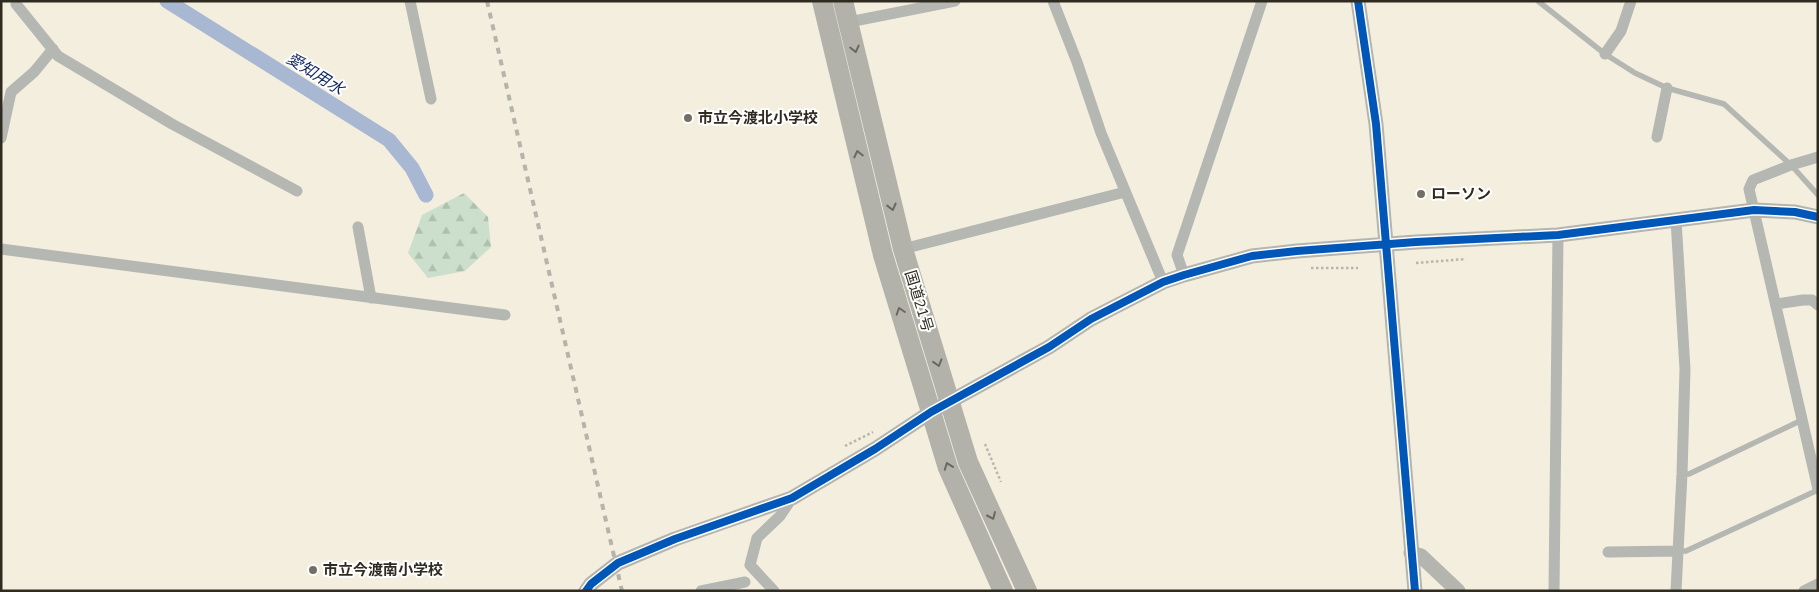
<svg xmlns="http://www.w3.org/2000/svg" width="1819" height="592" viewBox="0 0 1819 592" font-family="'Nunito Sans','Noto Sans JP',sans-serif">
	<defs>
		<pattern id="forest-firs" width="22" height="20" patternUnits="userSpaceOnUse" patternTransform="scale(1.25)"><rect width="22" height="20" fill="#cbdfcc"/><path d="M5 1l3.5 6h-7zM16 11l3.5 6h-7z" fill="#afc0af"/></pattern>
	</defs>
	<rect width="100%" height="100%" fill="#f4eede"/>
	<path fill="url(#forest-firs)" d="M464,193L488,217L491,247L465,271L428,278L408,253L422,215Z"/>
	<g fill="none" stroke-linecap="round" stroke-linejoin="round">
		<path stroke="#a8b7d2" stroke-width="15" d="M167,1L389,140L412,168L426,195"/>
		<path stroke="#b6b6b0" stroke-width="2.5" stroke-dasharray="2.5 2.5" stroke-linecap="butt" d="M1416,263L1466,259
			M1311,268H1358
			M985,444L1001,482
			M845,446L873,432"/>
		<path stroke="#b4b7b2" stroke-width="5.5" d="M1538,1L1605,54L1635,73L1667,88L1724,104L1791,165L1818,195
			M1682,474H1689L1802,420
			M1678,551H1686L1818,490"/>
		<path stroke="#b4b7b2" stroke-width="11" d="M410,1L431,99
			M1053,1L1077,62L1101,133L1163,282
			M16,4L58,56L172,124L297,191
			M849,22L955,1
			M1605,54L1621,31L1631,1
			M1657,137L1667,88
			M1,138L11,92L34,72L53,49
			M1818,157L1791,165L1753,180L1749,189L1818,489
			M358,227L371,298
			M1,249L505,315
			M903,249L1125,192
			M1184,275L1177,255L1262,1
			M1776,304L1803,300H1812L1818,305
			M1608,552L1678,551
			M701,591L745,582
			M774,591L750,565L757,538L780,516L792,498
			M1554,591L1558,235
			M1676,591L1682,474L1685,369L1676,220
			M1804,591L1818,584"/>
		<path stroke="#b4b5ae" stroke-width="15" d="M1358,1L1376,124L1415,591
			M1411,553L1421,556L1458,591
			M586,591L591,584L618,563L675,539L792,498L875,449L931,412L1049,347L1091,319L1163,282L1184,275L1252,256L1297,251L1416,242L1558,235L1754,210L1795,212L1818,217"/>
		<path stroke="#b3b2aa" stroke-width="20" d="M822,1L883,255L931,412L948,468L1003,591
			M843,1L903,249L968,462L1027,591"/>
		<path stroke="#b4b4ac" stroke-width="4" stroke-dasharray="6 6" stroke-linecap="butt" d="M487,1L622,591"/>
		<g stroke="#fff" stroke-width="11">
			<path id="cycleway" d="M1358,1L1376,124L1415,591
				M586,591L591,584L618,563L675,539L792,498L875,449L931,412L1049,347L1091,319L1163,282L1184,275L1252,256L1297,251L1416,242L1558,235L1754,210L1795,212L1818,217"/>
		</g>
		<use href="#cycleway" stroke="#0057b8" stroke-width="8"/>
	</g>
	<defs><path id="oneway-chevron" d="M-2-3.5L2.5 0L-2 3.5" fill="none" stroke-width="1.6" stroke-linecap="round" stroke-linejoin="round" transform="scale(1.25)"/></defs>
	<g stroke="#6a685f">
		<use href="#oneway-chevron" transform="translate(855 49) rotate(77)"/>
		<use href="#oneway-chevron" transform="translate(858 154) rotate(-103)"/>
		<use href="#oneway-chevron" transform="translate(892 207) rotate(76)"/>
		<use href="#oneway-chevron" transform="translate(900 311) rotate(-108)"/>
		<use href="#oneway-chevron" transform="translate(938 363) rotate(73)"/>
		<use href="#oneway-chevron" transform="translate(948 466) rotate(-110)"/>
		<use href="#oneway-chevron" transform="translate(992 516) rotate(66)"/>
	</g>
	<g fill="#746f63" stroke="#fff" stroke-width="2">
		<circle cx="688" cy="118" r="5"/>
		<circle cx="1421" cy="194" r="5"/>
		<circle cx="313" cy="570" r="5"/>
	</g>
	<g text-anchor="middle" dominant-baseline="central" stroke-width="4" stroke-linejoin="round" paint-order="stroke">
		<g font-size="15" font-weight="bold" fill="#2f2b21" stroke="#fff" text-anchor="start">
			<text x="698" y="118">市立今渡北小学校</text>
			<text x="1431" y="194">ローソン</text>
			<text x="323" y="570">市立今渡南小学校</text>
		</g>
		<g font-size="15" fill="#2f2b21" stroke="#fff">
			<text transform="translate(919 301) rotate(73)">国道21号</text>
		</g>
		<g font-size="16" font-style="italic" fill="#11285f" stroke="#fff">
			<text transform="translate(315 74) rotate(32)">愛知用水</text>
		</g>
	</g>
	<rect width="1819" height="592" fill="none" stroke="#2f2b21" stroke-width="5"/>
</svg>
